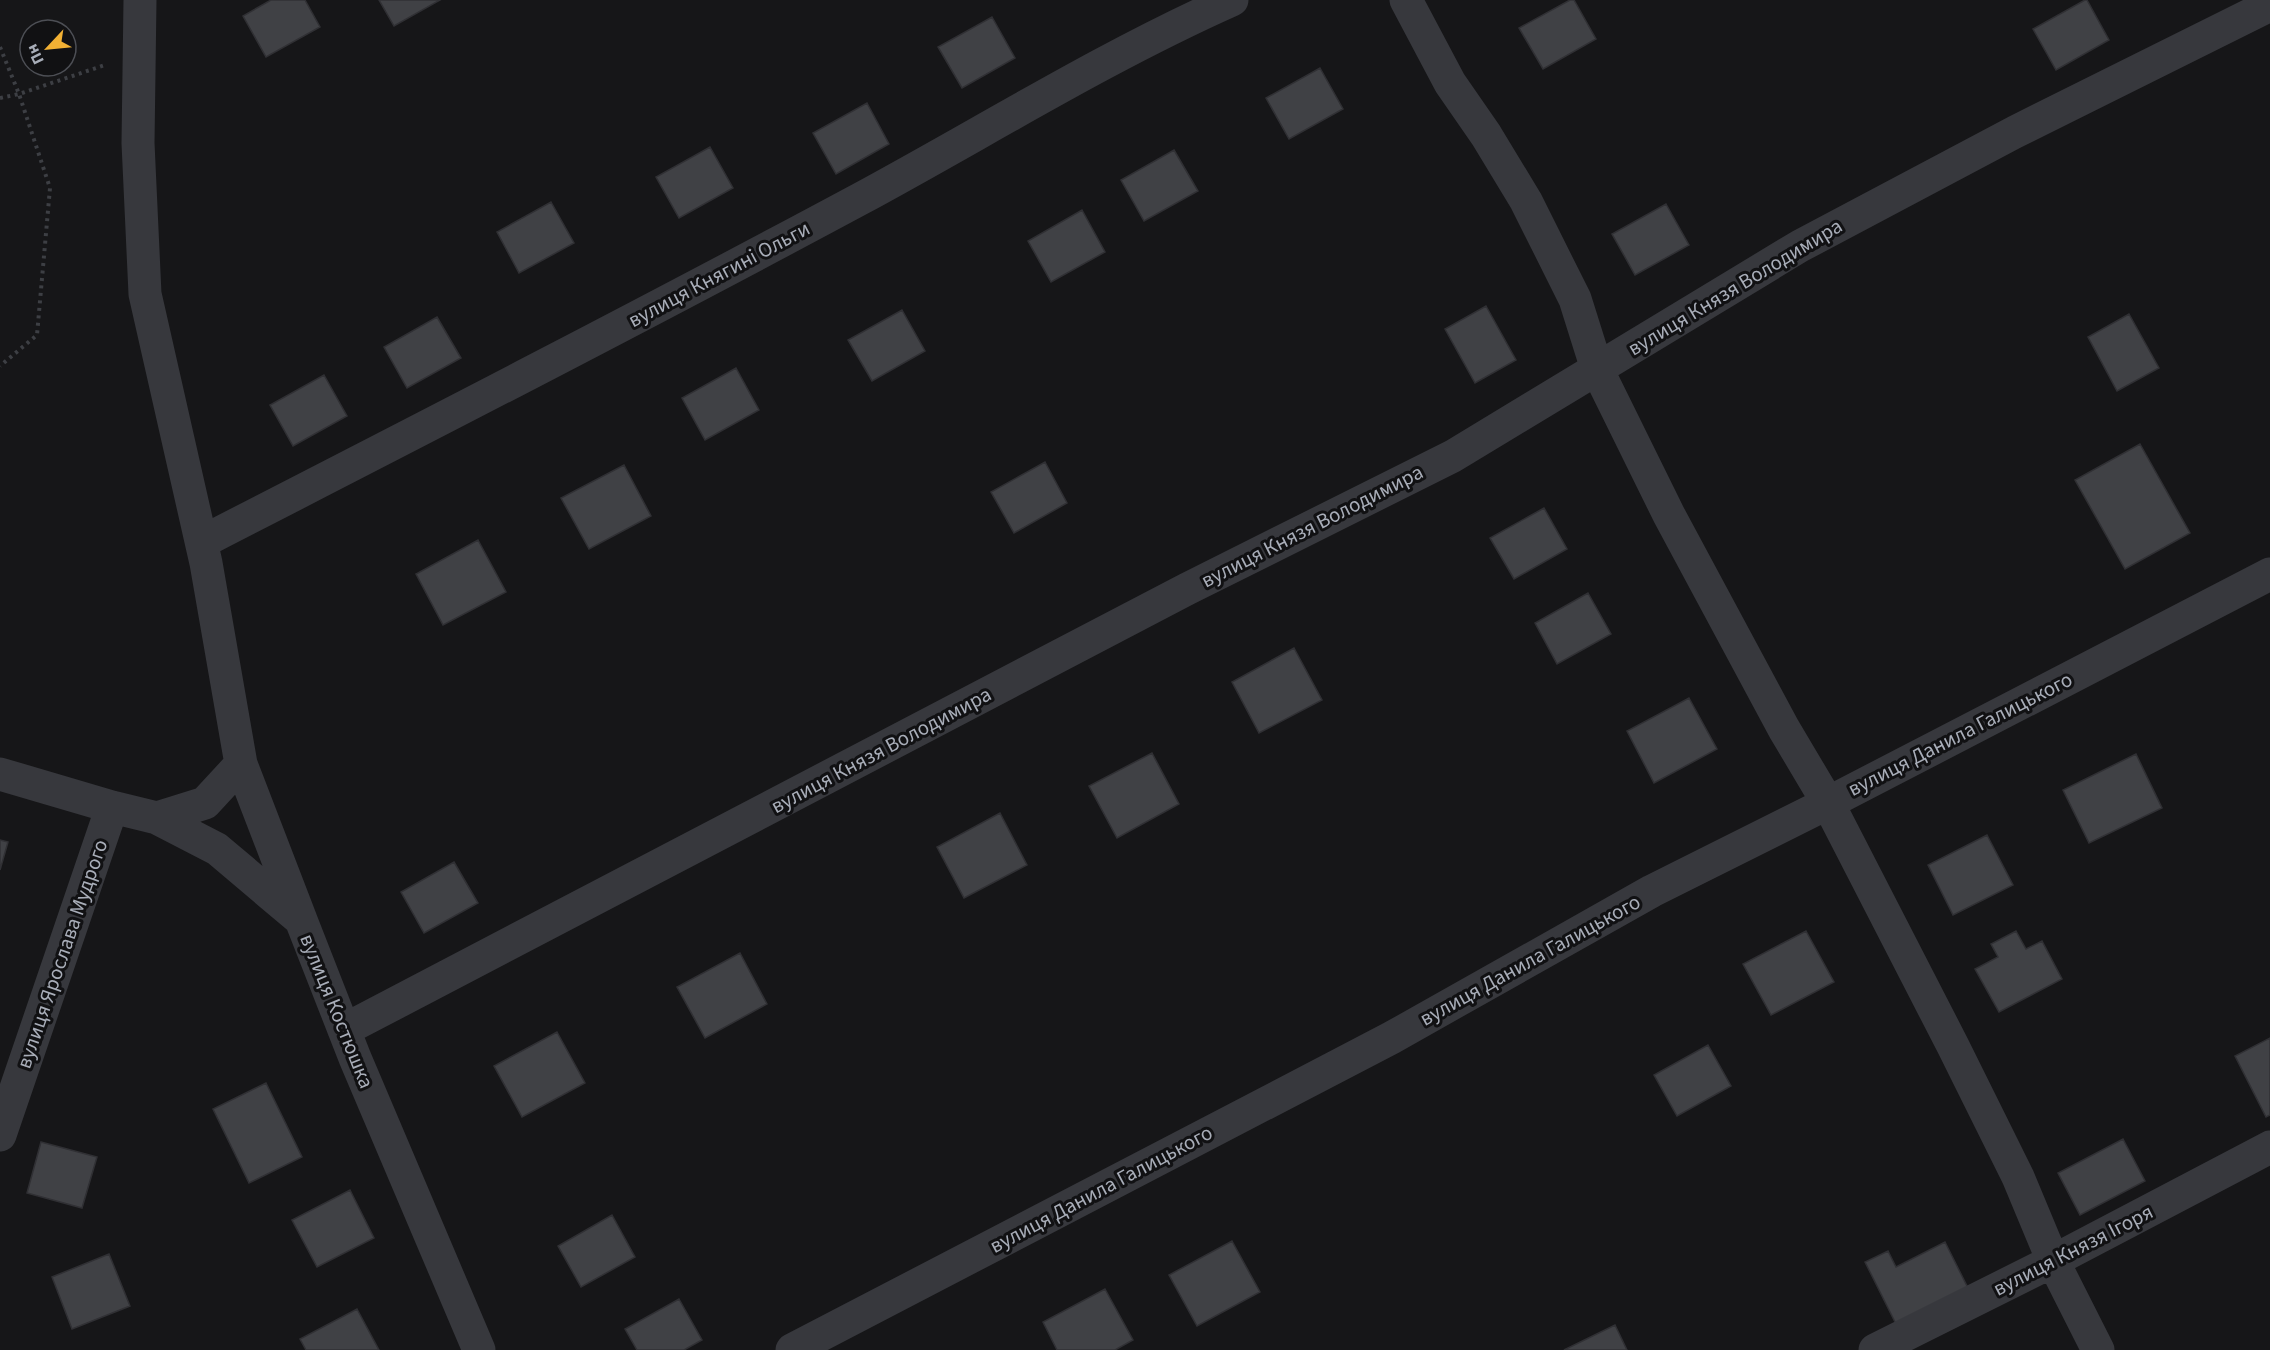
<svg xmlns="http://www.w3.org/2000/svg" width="2270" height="1350" viewBox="0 0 2270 1350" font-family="'Source Sans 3',sans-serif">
	<rect width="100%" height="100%" fill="#161618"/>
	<path fill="#404145" stroke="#303034" stroke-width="1.5" d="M271,0H305L320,27L266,57L243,16Z
		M379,0H440L394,26Z
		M1570,0H1574L1596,39L1543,69L1519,28Z
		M2085,0H2087L2109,40L2056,70L2033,29Z
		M992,17L1015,58L962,88L938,47Z
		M1320,68L1343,109L1289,139L1266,98Z
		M867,103L889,144L836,174L813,133Z
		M710,147L733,188L679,218L656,177Z
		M1174,150L1198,191L1144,221L1121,180Z
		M551,202L574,243L519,273L497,232Z
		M1666,204L1689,245L1635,275L1612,234Z
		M1082,210L1105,252L1051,282L1028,241Z
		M1486,306L1516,360L1475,383L1445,329Z
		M902,310L925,351L872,381L848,340Z
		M2129,314L2159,368L2117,391L2088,337Z
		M437,317L461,358L407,388L384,347Z
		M736,368L759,410L705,440L682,398Z
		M324,375L347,416L293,446L270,405Z
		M2140,444L2190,533L2125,569L2075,480Z
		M1045,462L1067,503L1014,533L991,492Z
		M624,465L651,516L589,549L561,498Z
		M1544,508L1567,549L1514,579L1490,538Z
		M478,540L506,592L443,625L416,574Z
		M1588,593L1611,634L1557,664L1535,623Z
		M1294,648L1322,700L1259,733L1232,682Z
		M1689,698L1717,749L1654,783L1627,731Z
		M1152,753L1179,804L1117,838L1089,786Z
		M2136,754L2162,808L2089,843L2063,790Z
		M1000,813L1027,865L964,898L937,847Z
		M1987,835L2013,885L1953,915L1928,865Z
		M0,840L8,842L0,870Z
		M454,862L478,903L424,933L401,892Z
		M1806,931L1834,982L1771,1015L1743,964Z
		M2016,931L2026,949L2042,941L2062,979L1999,1012L1975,969L1998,957L1991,944Z
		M740,953L767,1004L705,1038L677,987Z
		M557,1032L585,1083L522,1117L494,1066Z
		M2270,1038V1115L2266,1117L2235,1056Z
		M1708,1045L1731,1086L1677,1116L1654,1075Z
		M266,1083L302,1157L249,1183L213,1109Z
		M2123,1139L2145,1181L2080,1215L2058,1173Z
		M41,1142L97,1157L82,1208L27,1193Z
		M350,1190L374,1238L317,1267L292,1220Z
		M612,1215L635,1257L581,1287L558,1246Z
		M1232,1241L1260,1292L1197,1326L1169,1275Z
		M1945,1242L1974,1300L1902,1336L1865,1262L1888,1251L1896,1267Z
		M109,1254L130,1306L72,1329L52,1277Z
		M1105,1289L1133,1340L1115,1350H1057L1043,1322Z
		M679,1299L702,1340L684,1350H637L625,1329Z
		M357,1309L379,1350H306L300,1339Z
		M1615,1325L1627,1350H1564Z"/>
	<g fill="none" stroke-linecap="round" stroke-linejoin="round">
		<path stroke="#3d3f44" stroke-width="4" stroke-dasharray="3 4.5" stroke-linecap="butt" d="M0,47L19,94L50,188L37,335L0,366
			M0,98L19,94L105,65"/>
		<path stroke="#37383d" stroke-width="33" d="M140,0L138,143L145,294L206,563L241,764L301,920
			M1406,0L1450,83L1486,135L1526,201L1575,299L1597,369L1669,515L1784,729L1828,803L1953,1046L2018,1177L2053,1261L2098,1350
			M202,542C422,429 642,316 860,199C984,132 1104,57 1232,0
			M0,774L112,807L157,818L217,849L301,920L355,1058L479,1350
			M157,818L205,803L241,764
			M344,1030L1187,589L1453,456L1800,246L2015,132L2270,5
			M0,1135L112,807
			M792,1350L1391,1038L1652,891L1828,803L2270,574
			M1875,1350L2053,1261L2270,1147"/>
	</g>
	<g text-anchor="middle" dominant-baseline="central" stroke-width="6" stroke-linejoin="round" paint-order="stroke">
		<g font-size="21" fill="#a8adb8" stroke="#111113">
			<text transform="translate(719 274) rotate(-28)">вулиця Княгині Ольги</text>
			<text transform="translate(1735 287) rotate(-31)">вулиця Князя Володимира</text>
			<text transform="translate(1312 526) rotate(-27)">вулиця Князя Володимира</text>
			<text transform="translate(1960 734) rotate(-27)">вулиця Данила Галицького</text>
			<text transform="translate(881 750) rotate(-28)">вулиця Князя Володимира</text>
			<text transform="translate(62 954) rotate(-71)">вулиця Ярослава Мудрого</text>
			<text transform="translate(1530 960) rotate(-29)">вулиця Данила Галицького</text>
			<text transform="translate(337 1011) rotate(68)">вулиця Костюшка</text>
			<text transform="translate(1101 1189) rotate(-28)">вулиця Данила Галицького</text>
			<text transform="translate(2073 1250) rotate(-27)">вулиця Князя Ігоря</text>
		</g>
	</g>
	<g transform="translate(48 48) rotate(244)"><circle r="28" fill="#111113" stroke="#4d4f55" stroke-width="1.5"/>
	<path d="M0-4.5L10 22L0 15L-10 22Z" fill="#f2b134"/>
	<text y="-9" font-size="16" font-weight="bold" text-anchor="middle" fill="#a8adb8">Пн</text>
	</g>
</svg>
